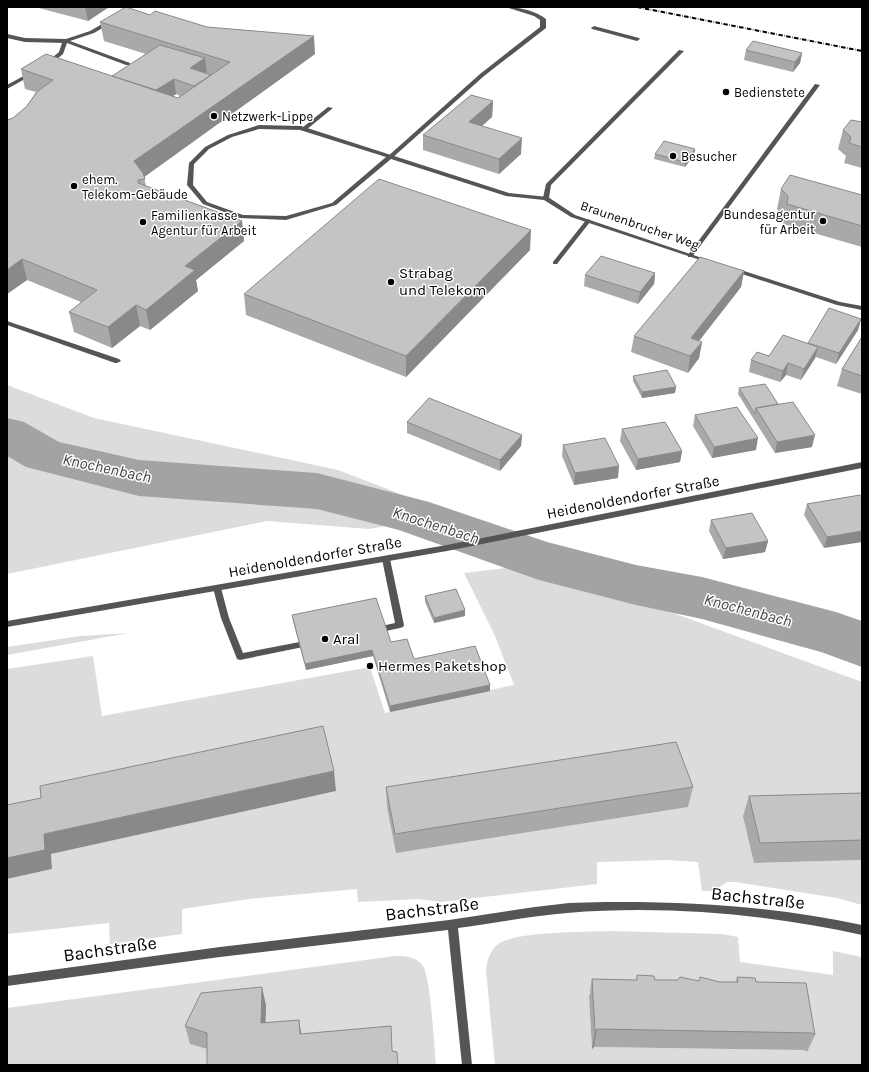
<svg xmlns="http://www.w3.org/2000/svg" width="869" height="1072" viewBox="0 0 869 1072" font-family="Karla,sans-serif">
	<rect width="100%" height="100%" fill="#fff"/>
	<path fill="#dcdcdc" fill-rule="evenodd" d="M7,385L94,418L338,470L452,514L369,529L267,521L7,574Z
		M506,568L643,602L862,682V812L754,863L862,860V905L837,898L735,882H727L714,891H702L698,862L668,860L597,862V884L441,902L419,899L358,902L357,889L249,899L182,909V934L110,944L109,923L7,934V879L52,869L51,854L336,791L7,827V669L93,656L102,716L370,667L385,713L514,685L495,636L464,573Z
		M129,633L7,655V647L80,636Z
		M609,931L722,934L738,937L740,962L833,975V951L862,957V1065H495L486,970C487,961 490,951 497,945C513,931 586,932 609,931ZM589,992L797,996L807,1052L804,1050L594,1047L592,1048Z
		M395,956C405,956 416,956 423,966C431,979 434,1046 436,1065H393L195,1045L212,1051V1065H7V1008Z"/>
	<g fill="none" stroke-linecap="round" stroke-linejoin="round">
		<path fill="#a3a3a3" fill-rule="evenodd" d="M7,418L24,422L59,442L139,460L317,473L429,502L547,542L636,565L702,577L836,612L862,621V667L821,652L702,619L636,605L539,580L399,530L317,509L139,496L26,467L7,456Z"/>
		<path fill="#555" fill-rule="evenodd" d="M506,7C519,7 536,11 546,19V28L484,76L391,159H387V157L480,74L540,27V20L534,16Z
			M109,20L112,22L111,23L94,33L70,41L130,63V65H126L67,43L63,54L50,65H46V63L59,52L63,40L90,31Z
			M594,26L639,38L640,39L637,41L592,29L591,28Z
			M679,50L684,51L551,185L549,198L548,199H544L543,198L546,184Z
			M29,73L34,74L7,89V85Z
			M815,84L820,85L692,257H688V255Z
			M328,107L333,108L306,130H302V128Z
			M588,219L591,221L590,222L557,264H553V262L586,220Z
			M7,321L119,359L121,361L117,363H115L7,325Z
			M386,556L390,559L404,625L403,627L400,628L376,633L373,632L372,630L373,628L395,623L382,559Z
			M217,585L220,586L221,588L229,618L243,653L310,640L313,641L314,643L313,645L240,660L237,659L221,618L213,588L214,586Z"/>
		<path fill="#555" fill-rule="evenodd" d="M7,34L25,38L65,39L68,41L65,43L25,42L7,38Z
			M259,125L301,126L509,193L548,197L575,215L711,261L710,262H706L571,217L544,200L506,196L391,159L336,205L286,220L240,218L203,204L187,185L189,163L205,147L228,135ZM259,129L300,130L386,157L332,203L286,216L243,215L207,202L193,185L194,164L209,149L232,137Z
			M735,268L840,302L862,306V310L837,305L733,271L732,270Z
			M605,902C693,901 776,907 862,925V935C766,914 665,905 567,913C530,916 495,923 458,928L472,1065H462L448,930L220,957L7,986V976L220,947L449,920L535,907L569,903Z"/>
		<path fill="#555" fill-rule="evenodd" d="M862,462V468L447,551L7,627V621L447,545Z"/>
		<path stroke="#000" stroke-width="2" stroke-dasharray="4.5 1.5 0.5 1.5" stroke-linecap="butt" d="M637,7L862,51"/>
	</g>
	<path fill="#a9a9a9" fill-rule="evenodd" d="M35,7H109L88,21Z
		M150,15L207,27L315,54L144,177L146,186L242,221L244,241L196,280L198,291L150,330L140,326L112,348L74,332L69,312L81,302L27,280L7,294L13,118L26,107L36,92L25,89L21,69L112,76L146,54L104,41L100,22ZM176,94L180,96L178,98L173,96Z
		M746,50L802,53L800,63L793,72L744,60Z
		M493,101L492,117L482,126L521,154L499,174L423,150V135Z
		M862,122V168L844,163L846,156L838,149L843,130Z
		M695,149L694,155L685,167L654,159L655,154Z
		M781,189L862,195V247L783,224L784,216L777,209Z
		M530,250L406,377L246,315L244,294Z
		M744,271L741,287L699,341L702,342L699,358L688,373L631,352L634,336Z
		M655,273L654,284L638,304L584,286L585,275Z
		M861,319L858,330L836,364L816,357L801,380L786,375L780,382L749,372L751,360L808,344V343Z
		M862,337V394L837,386L842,369Z
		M633,376L676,387L675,393L642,398L633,381Z
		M739,388L778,404L812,447L775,453L738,394Z
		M695,415L756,450L712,458L693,426Z
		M407,422L522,435L521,446L500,471L407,433Z
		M622,429L682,451L680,462L636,470L620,441Z
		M563,445L618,478L574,485L562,456Z
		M860,495L824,548L804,515L807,504Z
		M711,520L768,541L765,552L723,559L709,531Z
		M425,596L465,616L434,623L425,602Z
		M292,615L391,642L414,659L490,685V691L390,712L373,656L306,670L293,621Z
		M386,787H693L688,807L396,853L387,807Z
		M862,793V860L754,863L743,816L749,796Z
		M637,975L655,980L720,982H736L737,977L756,982L815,1035L807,1052L804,1050L594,1047L592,1049L589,997L592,979L636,980Z
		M266,1005L265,1023L207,1049L190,1044L185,1026Z"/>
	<path fill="#898989" d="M85,7H109L88,21Z
		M314,36L315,54L140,180H138L134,161Z
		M802,53L800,63L793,72L795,62Z
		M205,58L207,73L190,68Z
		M174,79L176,94L155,108L152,93Z
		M493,101L492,117L469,137V122Z
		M522,138L521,154L499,174V159Z
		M695,149L694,155L685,167V162Z
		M242,221L244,241L196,280L198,291L150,330L146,310L185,266Z
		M531,230L530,250L406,377V356Z
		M22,259L27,280L7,294V270Z
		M744,271L741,287L688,355L691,338Z
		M655,273L654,284L638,304L640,292Z
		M136,305L140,326L112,348L108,327Z
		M861,319L858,330L836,364L839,353Z
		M702,342L699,358L688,373L690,356Z
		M818,347L815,358L801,380L804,369Z
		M788,363L786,375L780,382L783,371Z
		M676,387L675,393L642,398V392Z
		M522,435L521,446L500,471V460Z
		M815,435L812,447L775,453L777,442Z
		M758,438L756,450L712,458L714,447Z
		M682,451L680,462L636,470L638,459Z
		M619,466L618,478L574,485L575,473Z
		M862,531V542L824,548L827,537Z
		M768,541L765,552L723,559L726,548Z
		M465,610V616L434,623V618Z
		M372,650L373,656L306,670L305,664Z
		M490,685V691L390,712V706Z
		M334,771L336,791L51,854L52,869L7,879V858L44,834Z
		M262,987L266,1005L265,1041L261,1023Z
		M299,1020L302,1038L300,1034Z
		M597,1029L594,1047L592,1049L595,1031Z"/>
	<path fill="#c4c4c4" stroke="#898989" d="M126,7L150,15L155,11L207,27L314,36L134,161L143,173L145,179L138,180V183L242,221L185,266L195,270L146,310L136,305L108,327L69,312L97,290L22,259L7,270V120L13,118L26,107L38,91L53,80L21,69L46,54L178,98L230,62L100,22Z
		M753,41L802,53L795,62L746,50Z
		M160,45L205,58L190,68L211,75L194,86L174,79L156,90L112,76Z
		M471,95L493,101L469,122L522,138L499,159L423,135Z
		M851,120L862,122V147L849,143L851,137L843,130Z
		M664,141L695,149L685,162L655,154Z
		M790,175L862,195V226L787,204L788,196L781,189Z
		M379,179L531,230L406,356L244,294Z
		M601,256L655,273L640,292L585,275Z
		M700,257L744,271L691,338L702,342L690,356L634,336Z
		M829,308L861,319L839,353L808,343Z
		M783,335L818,347L804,369L788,363L783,371L751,360L757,352L769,356Z
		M862,337V376L842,369Z
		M667,370L676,387L642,392L633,376Z
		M765,384L778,404L756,408L755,414L739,388Z
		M429,398L522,435L500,460L407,422Z
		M793,402L815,435L777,442L756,408Z
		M737,407L758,438L714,447L695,415Z
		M665,422L682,451L638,459L622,429Z
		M605,438L619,466L575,473L563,445Z
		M860,495L862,498V531L827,537L807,504Z
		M752,513L768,541L726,548L711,520Z
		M456,589L465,610L434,618L425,596Z
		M376,598L391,642L407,639L414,659L475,646L490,685L390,706L372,650L305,664L292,615Z
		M323,726L334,771L44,834L45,850L7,858V805L41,798L40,786Z
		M676,742L693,787L395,834L386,787Z
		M862,793V840L760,843L749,796Z
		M637,975L654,976L655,980H678L680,977L699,981L700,977L720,982H738L737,977L755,978L756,982L806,983L815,1035L812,1033L597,1029L595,1031L592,979L637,980Z
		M262,987L261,1023L299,1020L300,1034L391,1026L392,1051L397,1052L398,1065H207V1033L185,1026L201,993Z"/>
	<g fill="#000" stroke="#fff" stroke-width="1.5">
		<circle cx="726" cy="92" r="4"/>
		<circle cx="214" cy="116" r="4"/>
		<circle cx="673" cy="156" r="4"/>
		<circle cx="74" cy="186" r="4"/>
		<circle cx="823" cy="221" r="4"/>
		<circle cx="143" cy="222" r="4"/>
		<circle cx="391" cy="282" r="4"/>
		<circle cx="325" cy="639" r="4"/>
		<circle cx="370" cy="666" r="4"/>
	</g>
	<g text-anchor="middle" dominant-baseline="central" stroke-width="3" stroke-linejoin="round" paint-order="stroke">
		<g font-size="13" fill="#000" stroke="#fff" text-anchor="start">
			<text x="734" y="92">Bedienstete</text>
			<text x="222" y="116">Netzwerk-Lippe</text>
			<text x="681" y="156">Besucher</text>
			<text x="82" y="179">ehem.<tspan x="82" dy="15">Telekom-Gebäude</tspan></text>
			<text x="815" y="214" text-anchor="end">Bundesagentur<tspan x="815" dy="15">für Arbeit</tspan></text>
			<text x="151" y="215">Familienkasse<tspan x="151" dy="15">Agentur für Arbeit</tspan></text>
		</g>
		<g font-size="13" fill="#000" stroke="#fff">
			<text transform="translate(640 225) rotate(19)">Braunenbrucher Weg</text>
		</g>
		<g font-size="15" fill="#000" stroke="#fff" text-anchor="start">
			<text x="399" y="273">Strabag<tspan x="399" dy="17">und Telekom</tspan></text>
			<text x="333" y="639">Aral</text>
			<text x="378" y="666">Hermes Paketshop</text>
		</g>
		<g font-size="15" fill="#000" stroke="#fff">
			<text transform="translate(633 497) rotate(-11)">Heidenoldendorfer Straße</text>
			<text transform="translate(315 557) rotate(-10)">Heidenoldendorfer Straße</text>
		</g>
		<g font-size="16" font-style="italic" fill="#444" stroke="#fff">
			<text transform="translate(107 468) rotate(12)">Knochenbach</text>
			<text transform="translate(436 525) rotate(18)">Knochenbach</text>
			<text transform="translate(748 610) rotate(15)">Knochenbach</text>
		</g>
		<g font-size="18" fill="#000" stroke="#fff">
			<text transform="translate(758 898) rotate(6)">Bachstraße</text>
			<text transform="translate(432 909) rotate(-7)">Bachstraße</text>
			<text transform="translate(110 949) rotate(-8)">Bachstraße</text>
		</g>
	</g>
	<rect width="869" height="1072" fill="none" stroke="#000000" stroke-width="16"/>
</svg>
